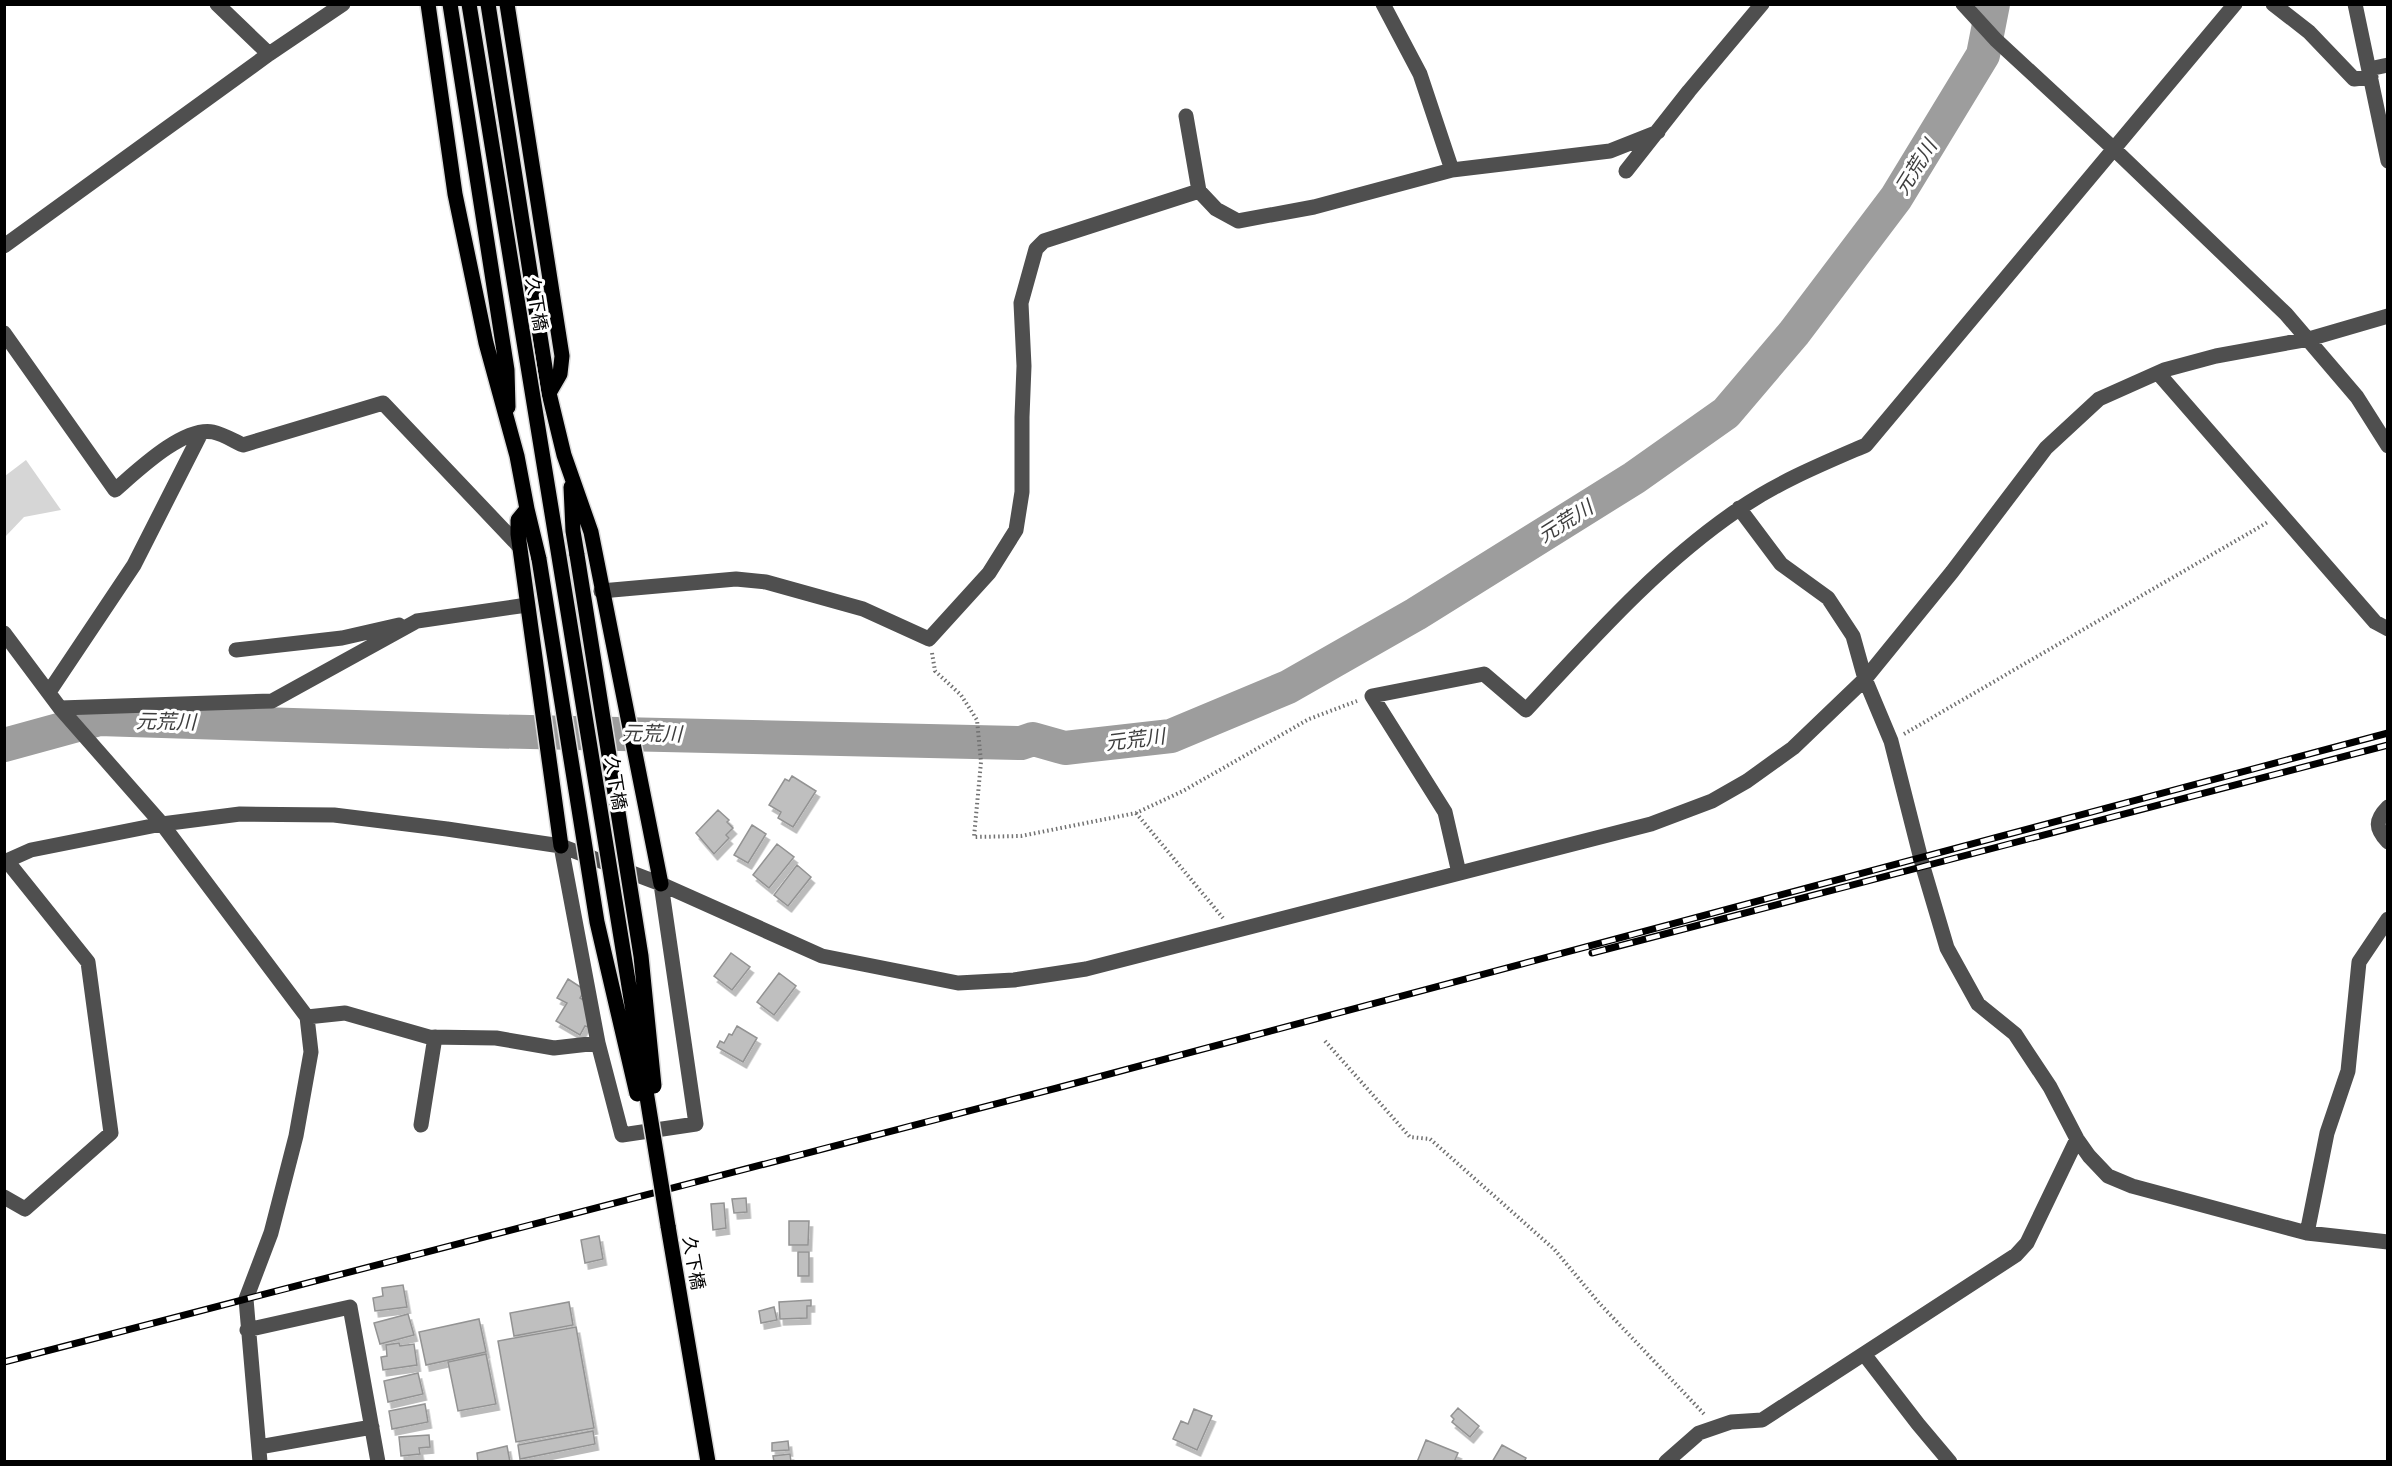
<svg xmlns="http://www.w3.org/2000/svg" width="2392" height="1466" viewBox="0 0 2392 1466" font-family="'Asap Condensed','Noto Sans JP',sans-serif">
	<defs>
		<filter id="shadow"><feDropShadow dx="3.5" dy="6" stdDeviation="0" flood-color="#0004"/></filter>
	</defs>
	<rect width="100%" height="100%" fill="#fff"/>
	<path fill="#d6d6d6" d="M26,460L61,510L24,517L5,537V476Z"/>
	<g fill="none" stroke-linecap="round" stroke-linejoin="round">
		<path stroke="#9d9d9d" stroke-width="34" d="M4,745L99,719L481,731L1021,743L1033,739L1065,748L1171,736L1288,687L1416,614L1634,478L1726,413L1794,333L1896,198L1983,55L1993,4"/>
	</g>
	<path fill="#bfbfbf" stroke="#939393" stroke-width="1.5" filter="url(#shadow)" d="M792,776L816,791L793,827L778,818L781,812L769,805L785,779L789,781Z
		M718,810L729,820L727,822L733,828L726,835L729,838L714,854L696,833Z
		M752,825L766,834L748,863L734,855Z
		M777,844L794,857L769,888L753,875Z
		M797,865L811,877L788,906L774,895Z
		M731,953L750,967L732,990L714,976Z
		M779,973L796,986L774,1015L757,1002Z
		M568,979L585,990L580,998L590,1004L588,1027L585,1026L580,1035L556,1021L567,1003L557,998Z
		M737,1026L757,1038L743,1062L717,1047L720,1041L724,1043L729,1034L732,1035Z
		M746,1198L747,1212L734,1213L732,1199Z
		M724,1203L726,1228L713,1230L711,1204Z
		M789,1221H809L808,1245H789Z
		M599,1236L603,1259L585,1263L581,1240Z
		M798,1252H809V1276H798Z
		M403,1285L407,1307L375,1311L373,1298L383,1296L382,1288Z
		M811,1300V1306H807V1318L780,1319L779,1302Z
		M569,1302L573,1325L514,1336L510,1313Z
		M774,1307L777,1320L761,1323L759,1311Z
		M408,1314L414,1335L380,1344L374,1323Z
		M479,1319L486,1352L426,1365L419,1332Z
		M576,1327L594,1428L516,1442L498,1341Z
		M399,1343L400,1346L414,1344L417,1365L383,1370L381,1357L387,1356L386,1345Z
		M486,1354L496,1404L458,1411L448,1362Z
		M418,1373L423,1394L388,1402L384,1381Z
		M425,1404L428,1422L392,1429L389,1411Z
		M1458,1408L1479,1426L1470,1437L1452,1422L1454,1419L1451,1416Z
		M1194,1409L1212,1416L1197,1450L1173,1439L1181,1421L1188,1424Z
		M593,1431L595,1444L520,1459L518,1445Z
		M429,1435L430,1447L419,1448L420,1454L401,1456L399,1437Z
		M1426,1440L1458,1453L1454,1462H1417Z
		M788,1441L789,1450L772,1451V1443Z
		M1502,1445L1526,1458L1524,1462H1492Z
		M507,1446L510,1462H478L477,1453Z
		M790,1454L791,1462H774L773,1456Z"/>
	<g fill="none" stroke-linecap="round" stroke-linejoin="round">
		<g stroke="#dbdbdb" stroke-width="18">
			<path id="major" d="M428,4L455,194L486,343L517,456L527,509L518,520V534L561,846
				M450,4L507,370L508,407
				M488,4L549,393L564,455L591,532L661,884
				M507,4L562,356L560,374L549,393
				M571,487L573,531L577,555
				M527,509L539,559
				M668,1226L708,1462"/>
		</g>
		<path stroke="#717171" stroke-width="4" stroke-dasharray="1.5 3" stroke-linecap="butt" d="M932,653L935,671L961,695L977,720L981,762L974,837L1021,836L1136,813L1183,791L1309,719L1357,701
			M1904,734L2268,522
			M1136,813L1223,918
			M1325,1041L1410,1137L1430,1139L1554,1249L1600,1304L1705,1415"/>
		<path stroke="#4f4f4f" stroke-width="15" d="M217,4L269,54
			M1383,4L1420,74L1452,170
			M1963,4L1996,40L2115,150L2286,314L2357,397L2388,446
			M2273,4L2309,32L2354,79L2371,77
			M2355,4L2388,161
			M2369,69L2388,65
			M1186,116L1199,191L1216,209L1238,221L1314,207L1452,170L1610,151L1658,132
			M1626,171L1689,91L1762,4
			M4,246L269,54L343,4
			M4,333L115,490C136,472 183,426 213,432C223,434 234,441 243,445L383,403L519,546
			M2158,373L2375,622L2388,629
			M1739,508L1781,564L1828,598L1853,636L1865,679L1891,741L1923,867L1947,948L1978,1004L2015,1034L2050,1087L2077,1139L2089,1156L2108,1176L2132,1186L2307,1233L2388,1242
			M601,591L736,579L766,582L863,609L929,639L989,573L1016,530L1022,492V417L1024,366L1021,303L1036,249L1044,241L1199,191
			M4,633L60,708L162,824L307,1017L311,1052L296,1136L271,1233L246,1299L260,1462
			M236,650L342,638L399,625
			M49,692L134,565L201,433
			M60,708L272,701L417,621L527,605
			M2388,807C2375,820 2375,828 2388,842
			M561,846L598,1043L622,1135L696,1124L661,884
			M4,862L31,850L162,824L240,814L334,815L447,829L561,846L661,884L822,956L958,983L1014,980L1086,969L1651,824L1712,801L1747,781L1793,748L1865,679L1952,572L2046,448L2099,399L2164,370L2216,356L2309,339L2388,316
			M1459,873L1445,812L1372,696L1484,674L1526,710C1592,639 1658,564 1739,509C1778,482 1822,464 1866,445L2235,4
			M307,1017L345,1013L429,1037L496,1038L554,1048L598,1043
			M421,1125L435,1037
			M4,1197L25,1209L111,1133L88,962L7,861
			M2307,1233L2327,1133L2348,1071L2359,962L2388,919
			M247,1330L350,1307L378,1462
			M1864,1354L1918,1424L1950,1462
			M259,1447L372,1427
			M1666,1462L1699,1433L1731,1422L1762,1420L2016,1255L2027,1243L2077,1139"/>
		<use href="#major" stroke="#000" stroke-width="15"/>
		<g stroke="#000" stroke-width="7">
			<path id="rail" d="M1592,953L2388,745
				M4,1362L1057,1088L2388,733"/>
		</g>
		<use href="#rail" stroke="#fff" stroke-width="4.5" stroke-dasharray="14" stroke-linecap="butt"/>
		<g stroke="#dbdbdb" stroke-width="18" stroke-linecap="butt">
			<path id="major-bridge" d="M469,4L668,1226
				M577,555L641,956L654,1086
				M539,559L597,922L637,1094"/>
		</g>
		<use href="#major-bridge" stroke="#000" stroke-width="15"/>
	</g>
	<g text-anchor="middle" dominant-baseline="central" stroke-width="6" stroke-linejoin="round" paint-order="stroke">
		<g font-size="18" fill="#000" stroke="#fff">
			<text transform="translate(537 304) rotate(81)">久下橋</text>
			<text transform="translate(616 783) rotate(81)">久下橋</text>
			<text transform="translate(694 1263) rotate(80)">久下橋</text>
		</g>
		<g font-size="20" font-style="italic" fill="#3e3e3e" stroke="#fff">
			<text transform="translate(1915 167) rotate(-58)">元荒川</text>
			<text transform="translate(1565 521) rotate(-32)">元荒川</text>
			<text transform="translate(166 721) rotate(1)">元荒川</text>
			<text transform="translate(652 733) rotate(1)">元荒川</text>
			<text transform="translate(1135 739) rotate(-7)">元荒川</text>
		</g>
	</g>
	<rect width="2392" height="1466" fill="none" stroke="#000000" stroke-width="12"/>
</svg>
